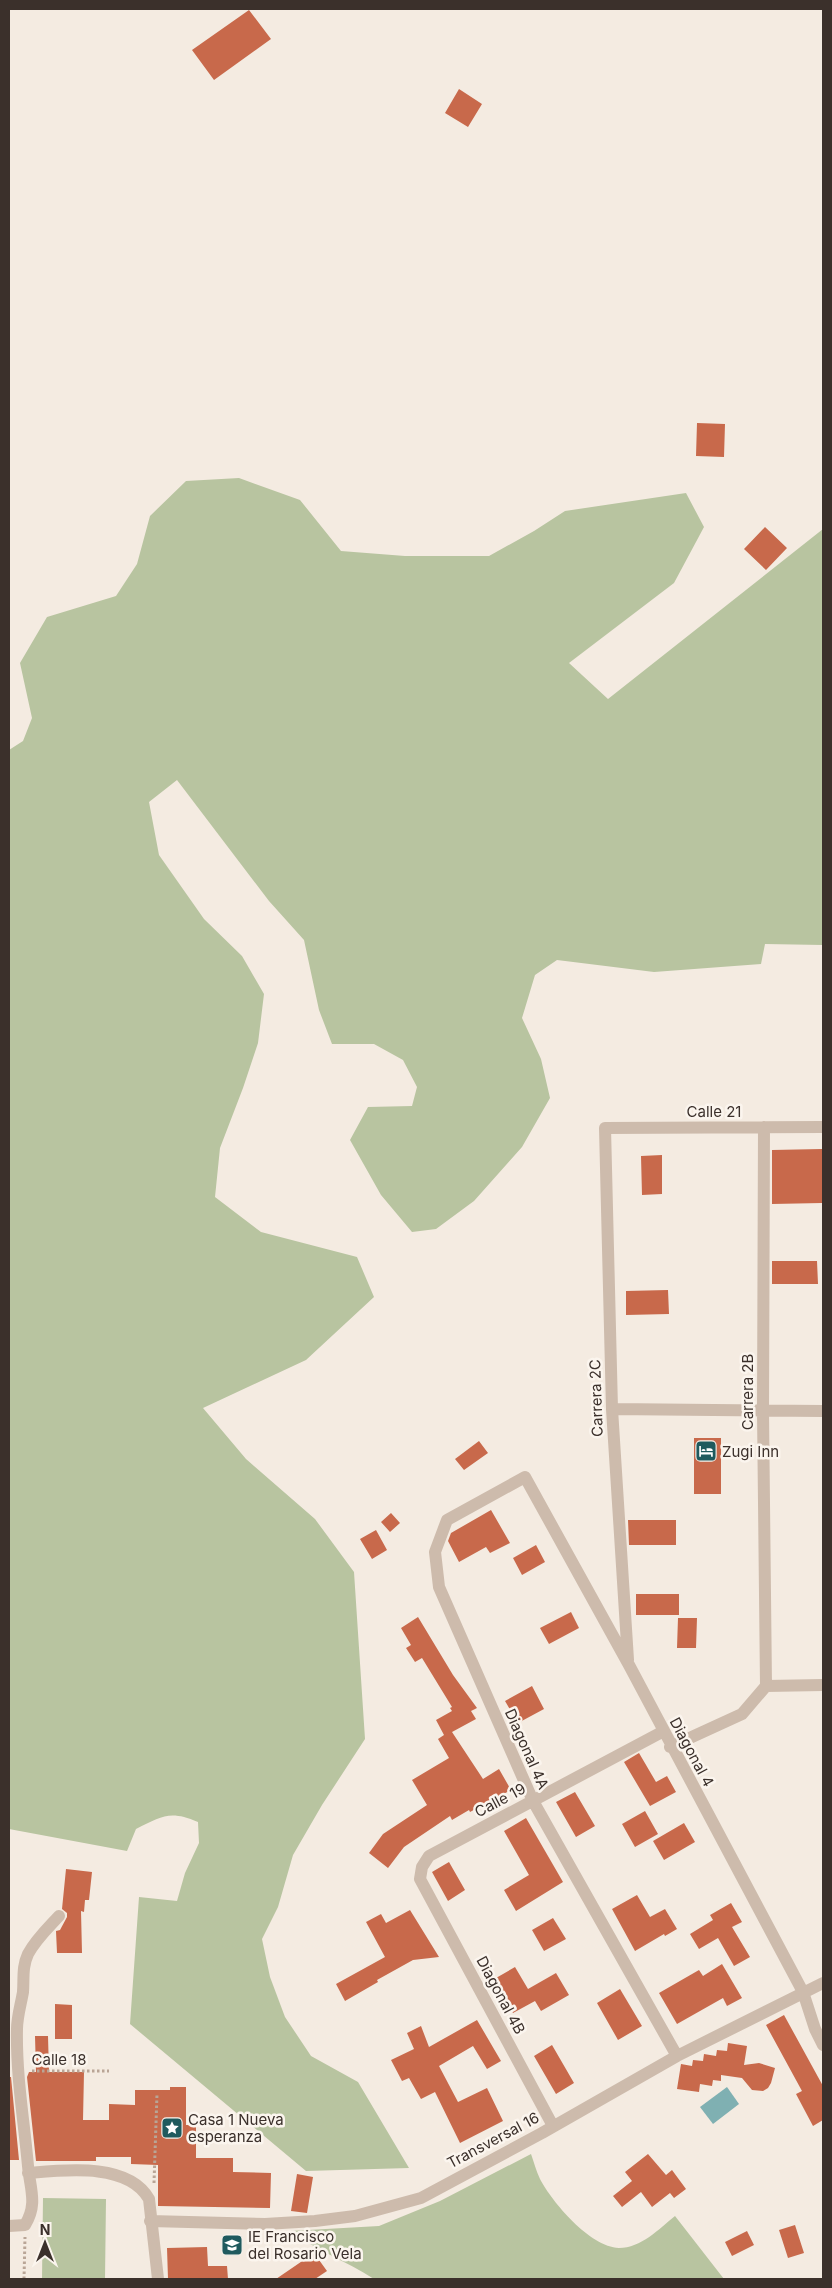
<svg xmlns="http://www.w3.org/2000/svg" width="832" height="2288" viewBox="0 0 832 2288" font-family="Inter,sans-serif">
	<rect width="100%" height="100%" fill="#f4ebe1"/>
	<path fill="#b8c4a0" d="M239,478L300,500L341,551L405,556H489L534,531L565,511L686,493L704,527L674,583L569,663L608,699L823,529V945L765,944L761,964L654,972L557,960L535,975L522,1018L541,1059L550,1098L522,1147L474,1201L436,1229L412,1232L381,1195L350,1140L368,1107L412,1106L417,1087L403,1060L374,1044H332L319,1010L304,940L269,901L177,780L149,802L159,855L204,919L242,956L264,994L258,1043L243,1088L220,1148L215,1197L261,1232L357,1257L374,1297L306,1360L203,1408L246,1459L315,1519L354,1572L365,1739L322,1805L293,1855L278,1907L262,1939L270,1977L285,2017L311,2056L358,2082L409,2168L306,2171L130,2024L139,1897L177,1901L185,1873L199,1843L198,1822C170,1810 162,1816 136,1829L127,1851L9,1829V750L23,741L32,718L20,663L47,617L116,596L137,564L150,516L186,481Z
		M531,2154C534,2162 536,2171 540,2179C552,2202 590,2247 619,2248C641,2248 659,2229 675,2216L724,2279H374C346,2261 316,2250 290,2231L379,2226L440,2201Z
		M43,2198L106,2199L105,2279H42Z"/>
	<path fill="#7fb0b2" d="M727,2087L739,2104L713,2124L700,2107Z"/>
	<path fill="#c8694b" d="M249,10L271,39L214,80L192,50Z
		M459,89L482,104L468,127L445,113Z
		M697,423L725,424L724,457L696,456Z
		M765,527L787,548L766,570L744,549Z
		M822,1149V1203L772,1204V1150Z
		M662,1155V1194L642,1195L641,1156Z
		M772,1261H817L818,1284H772Z
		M668,1290L669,1314L626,1315V1291Z
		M694,1438H721V1494H694Z
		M479,1441L488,1453L464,1470L455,1459Z
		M491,1510L510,1543L490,1553L486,1547L459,1562L448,1541L451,1533Z
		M391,1513L400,1523L390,1532L381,1522Z
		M628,1520H676V1545H629Z
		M376,1530L387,1550L372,1559L360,1539Z
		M536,1545L545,1562L522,1575L513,1558Z
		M636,1594H679V1615H636Z
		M571,1612L579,1628L549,1644L540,1628Z
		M418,1617L453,1675L477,1708L471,1711L476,1719L452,1732L483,1779L499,1769L511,1790L470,1812L469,1810L452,1820L450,1816L404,1847L388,1868L369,1853L383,1834L427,1805L412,1780L449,1758L438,1739L444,1735L436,1720L452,1711L450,1708L452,1707L422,1658L415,1662L406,1648L411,1645L401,1628Z
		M678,1618H697L696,1648H677Z
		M532,1686L544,1709L518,1723L505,1701Z
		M639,1753L656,1782L667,1776L676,1792L650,1806L624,1762Z
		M575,1792L595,1826L576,1837L556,1802Z
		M645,1811L658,1834L635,1847L622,1824Z
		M526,1818L563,1882L516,1911L504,1890L529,1875L504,1831Z
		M684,1823L695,1842L664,1860L653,1841Z
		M449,1862L465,1890L448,1901L432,1872Z
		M66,1869L92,1872L89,1900H85L84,1912L81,1911L82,1953H57L56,1931L60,1930L67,1917V1913L62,1909Z
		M637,1895L650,1917L665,1909L677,1929L665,1936L664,1934L635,1951L612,1909Z
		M731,1903L742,1922L732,1927L750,1957L734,1966L718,1938L699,1949L690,1934L713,1920L710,1915Z
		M410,1910L439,1957L413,1960L377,1980L378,1982L345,2001L336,1984L385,1957L366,1922L381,1914L386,1923Z
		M553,1918L566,1939L544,1951L532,1930Z
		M722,1964L742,1998L727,2006L723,1998L677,2024L659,1993L699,1970L703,1976Z
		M515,1967L528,1989L556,1973L569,1995L541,2011L535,2001L513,2013L506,2001L501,2004L489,1982Z
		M620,1989L642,2026L618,2040L597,2003Z
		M55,2004L72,2005V2039H55Z
		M784,2015L823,2086V2120L813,2126L796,2094L802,2091L766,2025Z
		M477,2020L501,2061L487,2069L473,2046L439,2066L458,2102L487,2088L503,2121L460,2143L435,2092L421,2099L409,2078L402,2081L391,2060L414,2049L407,2033L421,2026L429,2047Z
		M35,2036H48L49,2072H84L83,2120H109V2104L135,2105V2090H170V2087H186V2125H196V2158H233V2172L271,2173L270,2208L158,2206V2165L131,2164V2157H96V2161H36L27,2077L29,2072H36Z
		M728,2043L747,2046L744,2065L759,2063L775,2068L771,2083L768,2088L763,2091L752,2090L742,2078L721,2075V2081L713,2080L712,2086L700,2084L699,2092L677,2089L681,2064L692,2066L693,2060L703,2061L704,2054L716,2056L717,2050L727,2051Z
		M552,2045L574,2083L556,2094L534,2056Z
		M9,2077H11L19,2160H9Z
		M648,2154L666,2175L672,2170L686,2189L674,2198L670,2193L652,2207L641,2192L622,2207L613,2196L632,2181L625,2172Z
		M297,2174L313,2177L307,2213L291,2211Z
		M795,2225L804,2253L788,2258L779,2230Z
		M747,2231L754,2245L732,2256L725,2242Z
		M207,2247L208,2266H227L228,2279H168L167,2248Z
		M314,2253L327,2271L315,2279H276Z"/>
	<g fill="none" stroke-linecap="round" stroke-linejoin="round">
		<path stroke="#b9a596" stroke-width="3" stroke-dasharray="2.5 2.5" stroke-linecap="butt" d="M32,2071H109
			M154,2183L157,2094
			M24,2279L25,2237"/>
		<path stroke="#cdbbac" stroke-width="12" d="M764,1127L763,1411L766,1686
			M612,1409L823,1411
			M628,1660L612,1409L605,1128L823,1127
			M670,1747L742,1714L766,1686L823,1685
			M677,2056L533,1801L439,1587L435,1552L447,1520L525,1477L629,1665L803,1992L815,2029L823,2045
			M553,2126L420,1879L422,1867L429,1856L662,1732
			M28,2173C64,2170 128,2162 149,2199L158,2279
			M150,2221L265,2224L315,2221L355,2216L421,2198L542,2133L677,2056L823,1983
			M9,2226L25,2225C38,2204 30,2189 28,2166C24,2121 16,2075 17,2029C17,2017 21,2004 23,1992C24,1978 22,1967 28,1954C36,1939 48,1928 59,1916"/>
	</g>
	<defs>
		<g id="hotel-square" transform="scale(1.125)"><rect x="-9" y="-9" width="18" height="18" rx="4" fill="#1f5a5e" stroke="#fbf5ee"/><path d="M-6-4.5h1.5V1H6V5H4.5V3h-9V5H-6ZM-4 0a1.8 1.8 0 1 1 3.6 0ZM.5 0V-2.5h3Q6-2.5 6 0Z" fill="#fff"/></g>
		<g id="sight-square" transform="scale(1.125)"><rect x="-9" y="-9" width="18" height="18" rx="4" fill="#1f5a5e" stroke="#fbf5ee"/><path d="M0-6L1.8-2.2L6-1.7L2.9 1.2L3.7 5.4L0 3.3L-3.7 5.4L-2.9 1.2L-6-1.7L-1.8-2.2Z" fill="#fff"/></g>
		<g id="school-square" transform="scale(1.125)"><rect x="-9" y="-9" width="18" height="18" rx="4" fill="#1f5a5e" stroke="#fbf5ee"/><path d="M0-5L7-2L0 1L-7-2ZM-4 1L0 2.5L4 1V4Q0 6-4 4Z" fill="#fff"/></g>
	</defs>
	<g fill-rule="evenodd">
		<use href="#hotel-square" x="706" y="1451"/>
		<use href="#sight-square" x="172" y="2128"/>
		<use href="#school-square" x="232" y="2245"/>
	</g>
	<g text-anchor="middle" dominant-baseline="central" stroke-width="5" stroke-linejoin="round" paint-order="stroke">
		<g font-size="15" fill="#3b302b" stroke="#fbf5ee">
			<text x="714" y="1111">Calle 21</text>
			<text transform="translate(747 1392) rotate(-90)">Carrera 2B</text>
			<text transform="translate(596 1398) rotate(-92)">Carrera 2C</text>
			<text transform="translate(527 1749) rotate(66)">Diagonal 4A</text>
			<text transform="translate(692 1752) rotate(62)">Diagonal 4</text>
			<text transform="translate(500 1800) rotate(-28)">Calle 19</text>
			<text transform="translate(501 1995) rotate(62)">Diagonal 4B</text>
			<text x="59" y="2059">Calle 18</text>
			<text transform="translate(493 2140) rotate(-28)">Transversal 16</text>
		</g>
		<g font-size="15" fill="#3b302b" stroke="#fbf5ee" text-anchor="start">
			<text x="722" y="1451">Zugi Inn</text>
			<text x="188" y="2119">Casa 1 Nueva<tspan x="188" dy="17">esperanza</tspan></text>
			<text x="248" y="2236">IE Francisco<tspan x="248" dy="17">del Rosario Vela</tspan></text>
		</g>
	</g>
	<rect width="832" height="2288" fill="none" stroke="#3b302b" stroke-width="20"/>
	<g transform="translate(45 2243)" stroke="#fbf5ee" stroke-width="4" paint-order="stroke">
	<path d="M0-4L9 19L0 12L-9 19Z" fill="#3b302b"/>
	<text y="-8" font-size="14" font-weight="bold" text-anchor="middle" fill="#3b302b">N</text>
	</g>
</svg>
